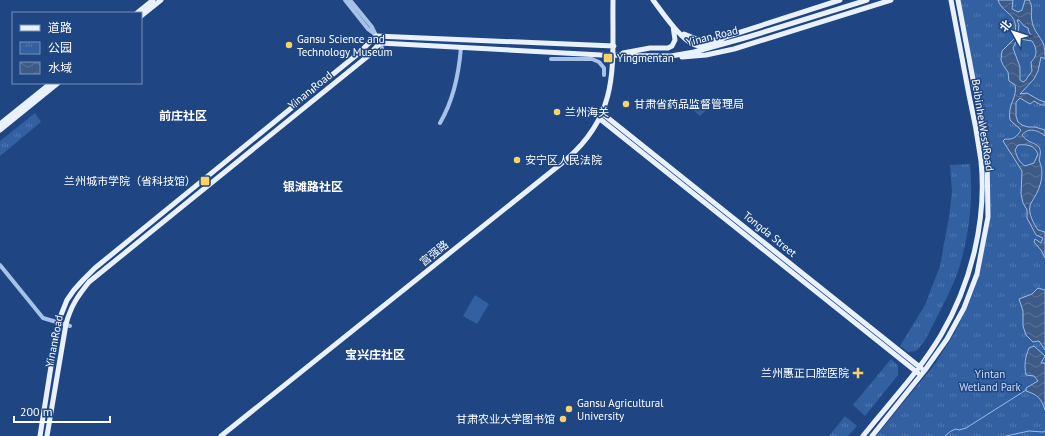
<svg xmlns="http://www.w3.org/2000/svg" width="1045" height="436" viewBox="0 0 1045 436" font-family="'PT Sans','Noto Sans SC',sans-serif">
	<defs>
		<pattern id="park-tufts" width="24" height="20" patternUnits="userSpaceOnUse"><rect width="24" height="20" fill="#3360a1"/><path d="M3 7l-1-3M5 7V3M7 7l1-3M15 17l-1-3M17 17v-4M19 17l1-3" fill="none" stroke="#5278af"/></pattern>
		<pattern id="water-waves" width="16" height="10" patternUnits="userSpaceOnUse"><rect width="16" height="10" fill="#3e5b87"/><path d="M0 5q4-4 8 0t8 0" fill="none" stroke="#5b7499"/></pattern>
	</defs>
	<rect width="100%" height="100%" fill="#1f4683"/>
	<path fill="url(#park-tufts)" d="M958,0H1045V436H876L935,364L954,334L970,301L981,269L988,217L987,153Z
		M35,113L41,122L0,156V141Z
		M970,164C973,196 970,230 961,261C956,281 946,299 937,317C931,328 926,342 916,351L908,352L900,346L925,305L940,266L949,217L952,192L950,165Z
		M891,359L898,365V375L865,416L853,405Z
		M845,416L857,426L848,436H829Z"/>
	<path fill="#3360a1" d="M693,100L706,110L700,116L688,106Z
		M475,295L489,304L477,324L463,316Z"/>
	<path fill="url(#water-waves)" stroke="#99bceb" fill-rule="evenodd" d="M998,0H1013L1012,9L1018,12L1022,10L1025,0H1029C1034,7 1030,13 1032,21C1033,29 1038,34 1042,41C1045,46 1045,52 1045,59L1041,57L1038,71L1034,79L1020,94L1027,93L1039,100L1045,102V105H1041L1034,101L1030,104L1020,98L1016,102V116L1018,122L1022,125L1028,127H1035L1045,130V136C1038,130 1028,127 1022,135C1030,147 1045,140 1039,160C1045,172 1041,187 1034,198C1033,200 1030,204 1030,206C1028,214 1034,224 1038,230L1045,232V258L1041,250L1034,242L1035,239L1041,243L1043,238L1036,235L1027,218V210L1023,203L1021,194L1022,171L1003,141L1005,139C1013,140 1017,137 1021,130L1010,120C1007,105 1018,97 1015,85L1009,81L1008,72L1003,65L1001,60L1002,51L1016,37C1015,32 1016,27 1015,23C1013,13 1001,11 998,0ZM1017,20H1019L1024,26L1028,28L1029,32L1031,36L1021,37L1018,34L1019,25ZM1020,39L1032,41C1037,48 1038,56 1031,62L1032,71L1025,81L1023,82L1020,80V67L1013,48L1016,42ZM1018,145C1027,144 1034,145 1038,154L1034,163L1025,166C1019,162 1017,157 1015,150Z
		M1038,288L1045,290V350L1039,341L1033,342L1026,335L1023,326V311L1019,299L1032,294Z
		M1034,346L1045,356L1041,363H1045V410C1041,398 1038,395 1026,391V388L1038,381L1034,376L1026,375C1024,365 1025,358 1029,348Z"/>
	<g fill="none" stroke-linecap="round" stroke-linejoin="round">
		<path stroke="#99bceb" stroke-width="1" d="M945,436L951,431L956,429L959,430L966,428L1026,390
			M1006,436L1029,431L1043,432L1045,431"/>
		<path stroke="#a6c2e9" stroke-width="4" d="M345,0L368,29L375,34
			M350,0L372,27L382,48
			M551,59H592L599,62L604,68V75
			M440,123C453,101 459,73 461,47
			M0,265L43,318L70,326"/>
		<path stroke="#e9f0fe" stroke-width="5" d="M653,0C662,12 681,40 695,45C702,48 714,43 722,41
			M137,13L153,0
			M141,16L161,0
			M684,34L699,40H716L840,0
			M623,53L650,48H668L672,46L675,40L673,26
			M682,57L706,55L734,49L891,0
			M603,114L921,368
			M600,119L918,373
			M0,124L51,83
			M0,130L58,83
			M40,436L55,341L61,315L67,300L74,290L83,280L95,268L359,53L376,36L614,46
			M47,436L66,324C71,306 77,297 89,282L368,56L380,43L601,55L671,56L694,52L748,37L867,0
			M221,436L567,159C621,112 612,64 613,0
			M863,436C889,403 919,372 941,335C971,284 987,220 981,161C978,139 974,117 969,95C963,64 957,32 951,0
			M872,436L925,370L947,339L964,308L977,274L988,217L987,153L958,0"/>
	</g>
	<g fill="#f8d466" stroke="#1f4683" stroke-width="1.5">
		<circle cx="289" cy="45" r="4"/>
		<rect x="603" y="53" width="10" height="10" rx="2"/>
		<circle cx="626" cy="104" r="4"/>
		<circle cx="557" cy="112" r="4"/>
		<circle cx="517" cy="160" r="4"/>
		<rect x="200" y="176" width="10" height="10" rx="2"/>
		<path d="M856 367h4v4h4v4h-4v4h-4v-4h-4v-4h4z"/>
		<circle cx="569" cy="409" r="4"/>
		<circle cx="563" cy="419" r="4"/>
	</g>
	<g text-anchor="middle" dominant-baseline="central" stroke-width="3" stroke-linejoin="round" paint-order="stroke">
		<g font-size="11" fill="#fff" stroke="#1f4683">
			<text transform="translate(712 36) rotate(-14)">Yinan Road</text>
			<text transform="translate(310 90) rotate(-39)">Yinan Road</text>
			<text transform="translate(983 125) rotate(81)">Beibinhe West Road</text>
			<text transform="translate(770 234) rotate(39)">Tongda Street</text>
			<text transform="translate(434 253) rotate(-39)">富强路</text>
			<text transform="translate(54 341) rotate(-79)">Yinan Road</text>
		</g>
		<g font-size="11" fill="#fff" stroke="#1f4683" text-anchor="start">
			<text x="297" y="39">Gansu Science and<tspan x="297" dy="13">Technology Museum</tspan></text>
			<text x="617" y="58">Yingmentan</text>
			<text x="634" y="104">甘肃省药品监督管理局</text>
			<text x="565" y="112">兰州海关</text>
			<text x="525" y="160">安宁区人民法院</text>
			<text x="196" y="181" text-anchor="end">兰州城市学院（省科技馆）</text>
			<text x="849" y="373" text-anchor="end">兰州惠正口腔医院</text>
			<text x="577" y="403">Gansu Agricultural<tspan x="577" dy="13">University</tspan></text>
			<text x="555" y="419" text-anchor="end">甘肃农业大学图书馆</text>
		</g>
		<g font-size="11" fill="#caddf7" stroke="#1f4683">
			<text x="990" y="374">Yintan<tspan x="990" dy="13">Wetland Park</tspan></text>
		</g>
		<g font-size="12" font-weight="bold" fill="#fff" stroke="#1f4683">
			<text x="183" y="115">前庄社区</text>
			<text x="313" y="186">银滩路社区</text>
			<text x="375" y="354">宝兴庄社区</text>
		</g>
	</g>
	<rect x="12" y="12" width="130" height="72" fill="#1f4683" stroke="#7990b5"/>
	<rect x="20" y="25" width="20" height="6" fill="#e9f0fe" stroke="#7990b5"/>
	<text x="48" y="32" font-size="12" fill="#ffffff">道路</text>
	<rect x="20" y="42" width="20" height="12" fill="url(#park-tufts)" stroke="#7990b5"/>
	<text x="48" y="52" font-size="12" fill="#ffffff">公园</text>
	<rect x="20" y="62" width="20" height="12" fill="url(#water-waves)" stroke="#7990b5"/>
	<text x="48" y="72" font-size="12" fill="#ffffff">水域</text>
	<g transform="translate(1013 32) rotate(309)" stroke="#1f4683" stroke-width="3" paint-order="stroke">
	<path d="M0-3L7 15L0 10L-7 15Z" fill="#ffffff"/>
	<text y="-6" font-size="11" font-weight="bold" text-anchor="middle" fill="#ffffff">北</text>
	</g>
	<path d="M14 416v6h96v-6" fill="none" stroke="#ffffff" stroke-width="2"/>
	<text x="20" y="416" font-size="12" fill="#ffffff" stroke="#1f4683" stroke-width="3" paint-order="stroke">200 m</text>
</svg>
